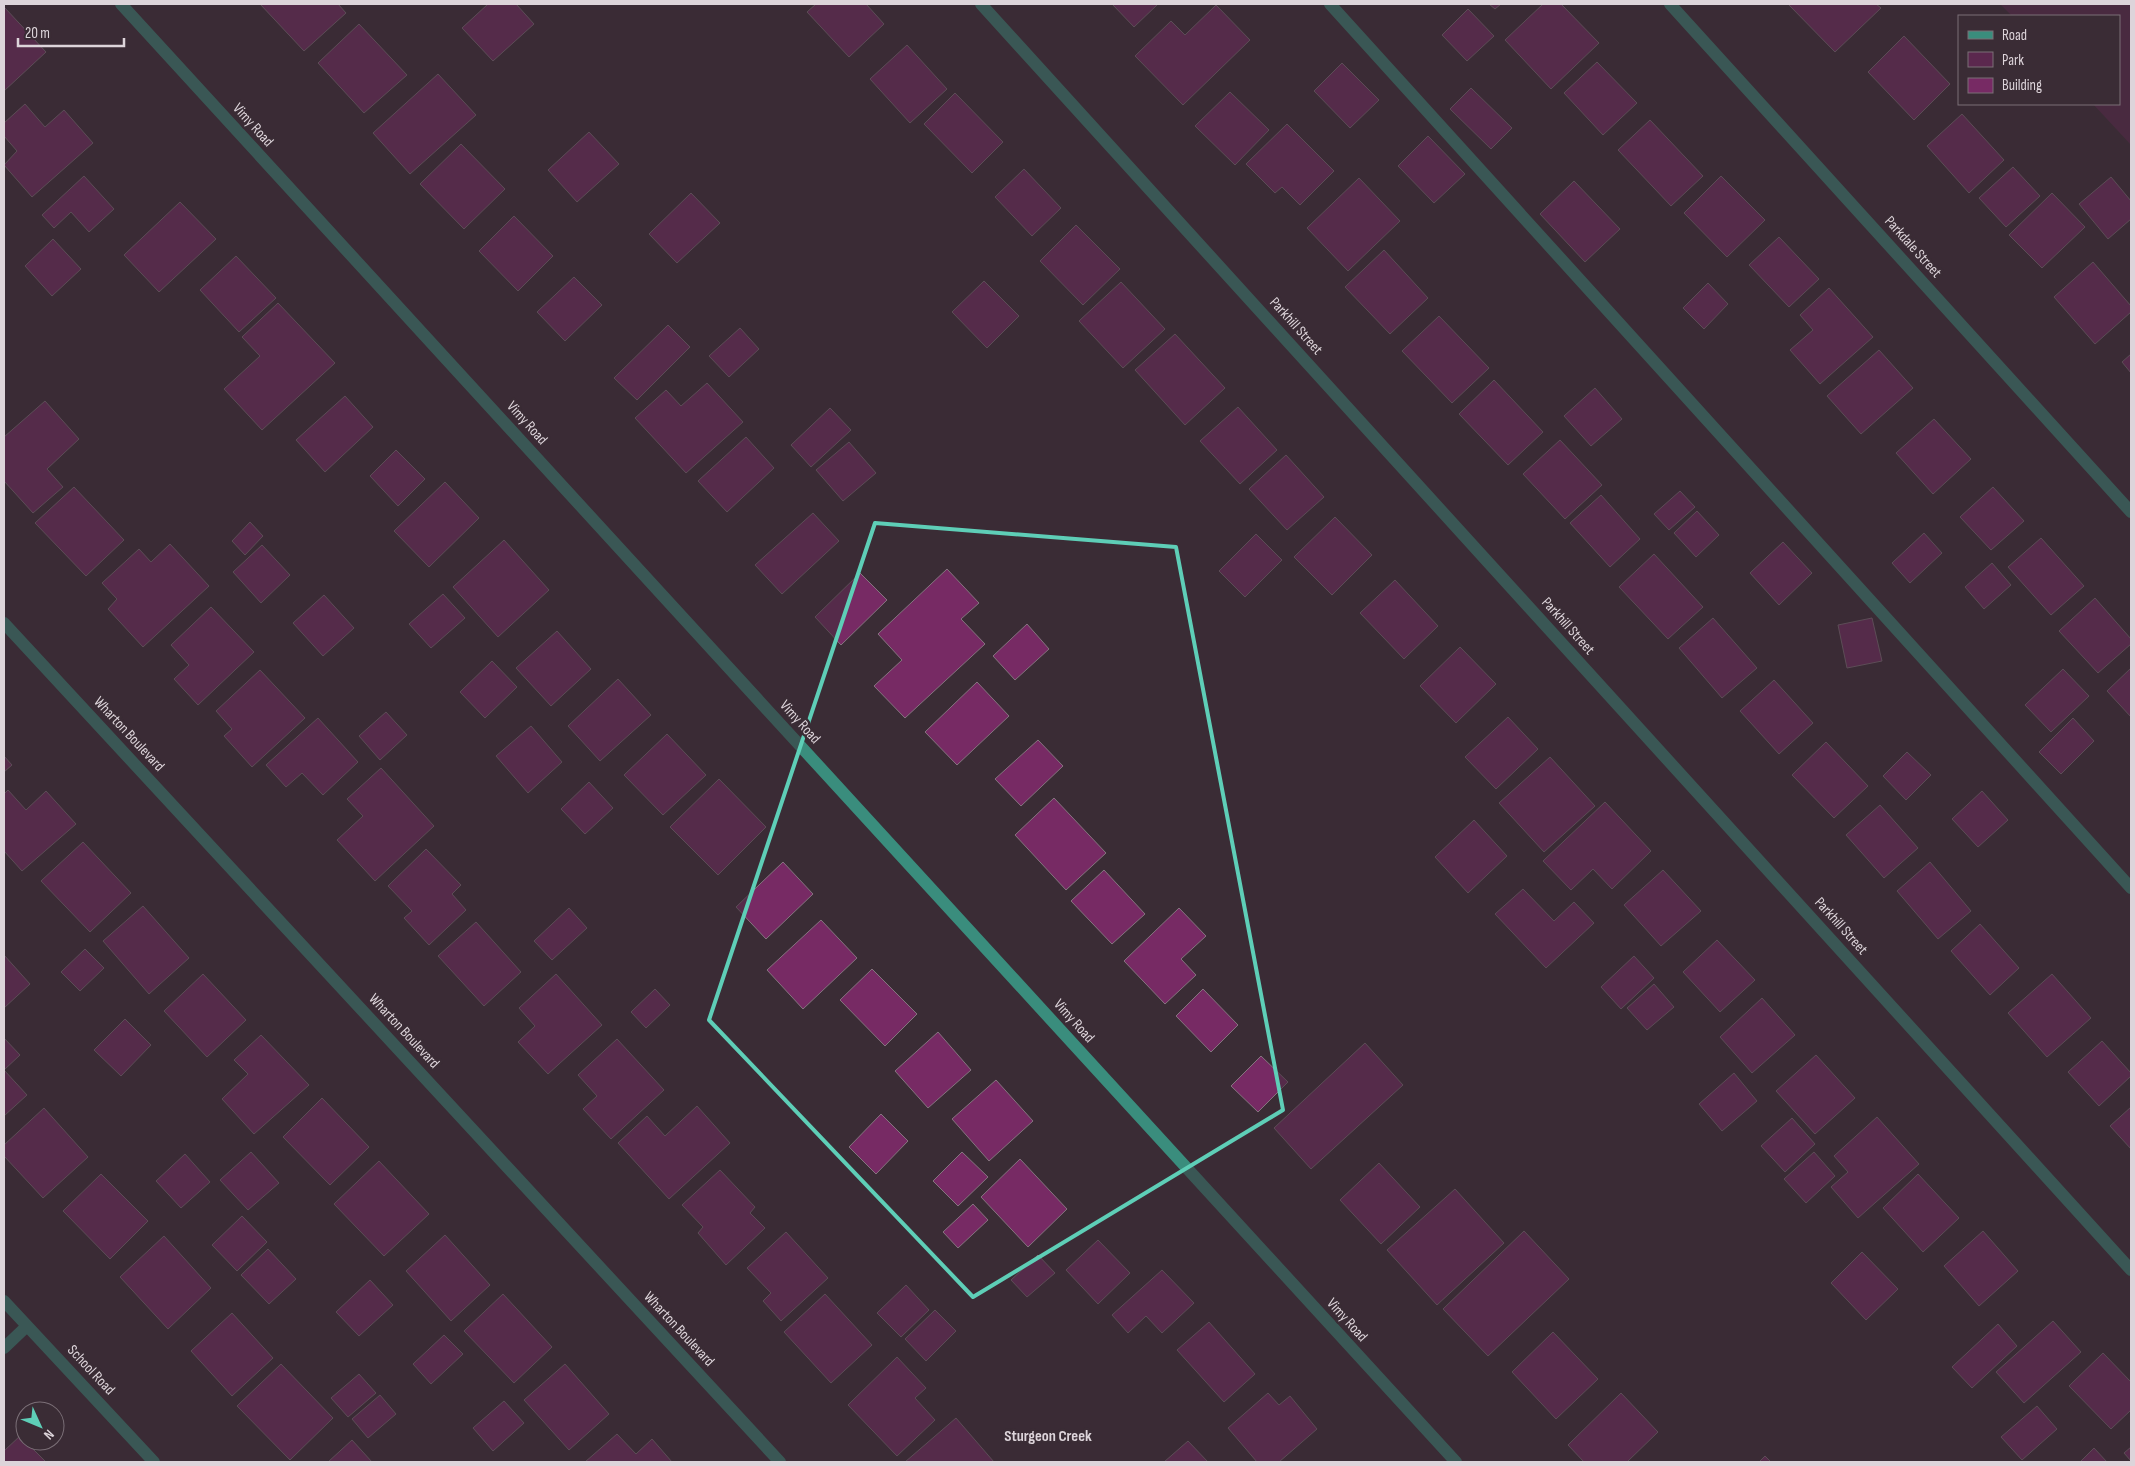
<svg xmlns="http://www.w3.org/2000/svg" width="2135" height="1466" viewBox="0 0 2135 1466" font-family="'Sofia Sans Condensed',sans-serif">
	<rect width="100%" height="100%" fill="#3a2c35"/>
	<path fill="#5b284e" d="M2000,4H2131V145L2093,104H2119V16H2012Z"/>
	<path fill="#772a64" stroke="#85747f" d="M260,4H338L346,13L304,51Z
		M488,4H516L534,24L493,61L462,28Z
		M816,4H866L884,24L849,57L807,12Z
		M1112,4H1158L1134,27Z
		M1489,4H1501L1495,9Z
		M1543,4H1561L1599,43L1551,89L1505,40Z
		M1788,4H1876L1881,8L1835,52Z
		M1216,5L1250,40L1183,105L1135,56L1171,21L1185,35Z
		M5,8L46,52L4,91V9Z
		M1468,9L1494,36L1467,61L1442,35Z
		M359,24L407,75L364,113L318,63Z
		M1904,36L1950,84L1914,120L1868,72Z
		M907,45L947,89L910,123L870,79Z
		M1597,62L1637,103L1603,135L1564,93Z
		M1342,63L1379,100L1350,128L1314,91Z
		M438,74L476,115L410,174L373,133Z
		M1471,88L1512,128L1491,149L1450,109Z
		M1230,92L1269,130L1235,165L1195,126Z
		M955,93L1003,142L972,173L924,124Z
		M25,104L45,127L64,110L93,143L32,197L4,165L17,151L4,136V123Z
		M1962,114L2004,160L1969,193L1927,146Z
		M1650,120L1703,176L1671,206L1618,150Z
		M1287,124L1334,171L1300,205L1282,187L1275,193L1246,164Z
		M589,132L619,164L577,202L548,170Z
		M1428,136L1465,174L1434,203L1398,166Z
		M461,144L505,189L464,229L420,184Z
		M2013,167L2040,196L2006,227L1979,198Z
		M1024,169L1061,208L1032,236L995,197Z
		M84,176L114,209L89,232L71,212L54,228L42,215Z
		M1721,176L1765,220L1727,257L1684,213Z
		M2111,177L2131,201V219L2108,239L2079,204Z
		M1359,178L1400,221L1348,271L1307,228Z
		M1574,181L1620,229L1585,262L1540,214Z
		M691,193L720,223L677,263L649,234Z
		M2052,193L2085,227L2042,268L2009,235Z
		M180,202L216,239L159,292L124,255Z
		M514,216L553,256L518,291L479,251Z
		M1076,225L1120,269L1083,305L1040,261Z
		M1779,237L1819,279L1789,307L1749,265Z
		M53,239L81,269L52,296L25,266Z
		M1384,250L1428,298L1390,334L1345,287Z
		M236,256L276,298L239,332L200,290Z
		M2093,262L2131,306V312L2095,344L2054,297Z
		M574,277L602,305L565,341L537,312Z
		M984,281L1019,316L987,348L952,312Z
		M1121,282L1165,329L1123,368L1079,321Z
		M1708,283L1728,304L1704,329L1683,308Z
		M1829,288L1873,337L1820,384L1790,350L1813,330L1800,315Z
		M278,303L335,363L262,430L224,389L260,356L242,337Z
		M1439,316L1489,368L1452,403L1402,351Z
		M668,325L690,347L637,400L614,378Z
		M740,328L759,349L729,377L709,356Z
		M1175,334L1225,388L1185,425L1135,370Z
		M1879,350L1913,388L1861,434L1827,396Z
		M2131,354V373L2122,362Z
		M1494,380L1543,432L1508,465L1459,414Z
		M707,383L743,422L686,473L635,418L666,390L681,406Z
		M1595,388L1622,419L1591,446L1564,416Z
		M345,396L373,427L325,472L296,440Z
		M45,401L79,439L47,469L63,487L33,513L4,481V437Z
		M1238,407L1277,450L1240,484L1200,441Z
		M830,408L851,430L811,467L791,445Z
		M1934,419L1971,459L1933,494L1896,453Z
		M746,437L774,468L727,512L698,481Z
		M1560,440L1602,485L1565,519L1523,474Z
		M849,442L876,473L843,501L816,470Z
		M396,450L425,479L398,506L370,476Z
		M1286,455L1324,497L1287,530L1249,489Z
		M445,482L479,518L429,567L394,531Z
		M74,487L124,540L86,576L35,523Z
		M1993,487L2024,521L1991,550L1960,517Z
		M1680,491L1695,507L1669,530L1654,514Z
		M1601,495L1640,539L1610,567L1570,523Z
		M1697,511L1719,535L1696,557L1674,533Z
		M813,513L839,541L782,594L755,565Z
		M1335,517L1372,555L1332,595L1294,557Z
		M250,522L263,536L245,555L232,541Z
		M1924,533L1942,553L1910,583L1892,563Z
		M1256,534L1282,560L1245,597L1219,571Z
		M2041,538L2084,586L2051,615L2008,567Z
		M504,540L549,590L498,637L453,587Z
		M1783,542L1812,573L1779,605L1750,573Z
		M170,544L209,586L143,647L108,609L117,599L102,583L139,549L151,562Z
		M262,545L290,575L261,603L233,572Z
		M1654,554L1703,607L1668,639L1619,587Z
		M1992,563L2011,585L1984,609L1965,587Z
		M947,569L979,603L961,619L985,644L905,718L874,686L902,660L878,634Z
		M860,573L887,600L841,645L815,617Z
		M1395,580L1438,626L1404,659L1360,613Z
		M443,594L465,618L431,648L409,624Z
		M324,595L354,628L323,656L293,623Z
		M2095,598L2131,639V644L2098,673L2059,631Z
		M211,607L254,652L198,705L174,679L189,665L171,645Z
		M1713,618L1757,668L1722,698L1679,648Z
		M1872,618L1882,661L1847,668L1838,625Z
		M1027,624L1049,649L1015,680L993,656Z
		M557,631L591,669L551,706L516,668Z
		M1460,647L1496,684L1456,723L1420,686Z
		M492,661L517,687L485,718L460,692Z
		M2131,668V717L2107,691Z
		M2063,669L2089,696L2051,732L2025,705Z
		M260,670L305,718L252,767L224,736L232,729L216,711Z
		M618,679L651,715L600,761L568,726Z
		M1774,680L1813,723L1779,754L1740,711Z
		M977,682L1009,716L957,765L925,732Z
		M386,712L407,735L380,760L359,736Z
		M1508,717L1538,749L1496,789L1465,757Z
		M318,718L358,762L323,795L302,773L286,787L266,765Z
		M2073,718L2094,741L2061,774L2039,752Z
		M531,726L562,762L528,793L496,756Z
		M667,734L706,775L663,815L624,775Z
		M1038,740L1063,766L1021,806L995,779Z
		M1826,742L1868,786L1834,818L1792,775Z
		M1907,752L1931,775L1906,800L1883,776Z
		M4,756L12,765L4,772Z
		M1550,757L1595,806L1544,852L1499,803Z
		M381,768L434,826L375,881L337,840L363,816L347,799Z
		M719,779L766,827L718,875L670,827Z
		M589,782L613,808L585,834L561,809Z
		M8,790L26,810L46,791L76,824L22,871L4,851V794Z
		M1982,791L2008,820L1978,847L1952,819Z
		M1054,798L1106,853L1066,890L1015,835Z
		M1605,802L1651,851L1612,889L1593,869L1571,890L1543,861Z
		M1880,805L1918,848L1884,878L1846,835Z
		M1474,820L1507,856L1468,893L1435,857Z
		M83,842L131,893L90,932L41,881Z
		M426,849L461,885L452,894L466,910L429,945L404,918L412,911L388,886Z
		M783,862L813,894L766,939L736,907Z
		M1930,862L1971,911L1938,939L1897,891Z
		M1104,870L1145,914L1112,944L1071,901Z
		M1663,870L1701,911L1661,946L1624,905Z
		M1523,889L1554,921L1574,902L1594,923L1546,968L1495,914Z
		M143,906L189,958L149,994L103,941Z
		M569,908L587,928L552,960L534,941Z
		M1179,908L1206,936L1181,959L1196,975L1165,1004L1124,961Z
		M821,920L857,958L803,1009L767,970Z
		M476,922L521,972L484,1006L438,956Z
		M1980,924L2019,968L1990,995L1951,951Z
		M1717,940L1755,980L1720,1012L1683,972Z
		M85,949L104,968L80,991L61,972Z
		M4,955L30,984L4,1008Z
		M1634,956L1654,978L1621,1009L1601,987Z
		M872,969L917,1014L885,1046L840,1000Z
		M203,974L246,1020L207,1057L164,1011Z
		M556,974L602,1025L548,1074L518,1042L535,1026L519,1008Z
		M2052,974L2091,1018L2047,1057L2008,1013Z
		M1654,984L1674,1007L1647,1030L1627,1008Z
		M655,989L670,1005L646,1028L631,1012Z
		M1203,989L1238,1025L1211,1052L1176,1016Z
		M1762,998L1795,1035L1752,1073L1720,1037Z
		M125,1019L151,1045L121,1076L94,1050Z
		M938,1032L971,1070L928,1108L895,1071Z
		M261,1035L309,1085L254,1134L222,1099L248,1074L234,1060Z
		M4,1038L20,1055L4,1070L27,1095L4,1116Z
		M617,1039L664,1090L611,1139L583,1109L597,1096L578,1075Z
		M2102,1041L2131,1073V1076L2099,1106L2068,1072Z
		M1365,1043L1403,1085L1311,1169L1274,1128Z
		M1816,1055L1855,1098L1815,1134L1776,1091Z
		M1261,1056L1288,1082L1258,1112L1231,1086Z
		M1734,1073L1757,1101L1722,1131L1699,1104Z
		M996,1080L1033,1121L989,1161L952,1119Z
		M322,1098L369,1147L330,1185L283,1137Z
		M697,1106L730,1143L669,1199L618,1143L647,1116L665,1136Z
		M2131,1107V1149L2110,1126Z
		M44,1108L88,1157L43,1198L4,1156V1145Z
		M881,1114L908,1141L876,1174L849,1147Z
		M1877,1117L1919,1164L1858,1218L1831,1187L1848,1172L1834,1156Z
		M1792,1118L1815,1144L1785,1172L1761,1146Z
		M251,1152L279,1183L248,1210L220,1180Z
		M962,1152L988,1177L958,1206L933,1181Z
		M1814,1152L1835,1176L1806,1203L1784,1179Z
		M185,1154L210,1182L181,1208L156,1181Z
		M1020,1159L1067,1209L1028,1247L981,1197Z
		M379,1161L429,1214L384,1256L334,1204Z
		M1379,1163L1420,1207L1381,1244L1340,1200Z
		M720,1170L755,1207L750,1213L765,1228L726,1265L698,1233L703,1227L682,1205Z
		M101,1174L148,1221L110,1259L63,1211Z
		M1918,1174L1959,1218L1923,1252L1883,1208Z
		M1455,1189L1504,1243L1437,1305L1387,1250Z
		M973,1204L988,1220L958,1248L943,1232Z
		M242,1216L267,1242L237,1271L212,1245Z
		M1524,1231L1569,1279L1488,1356L1443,1309Z
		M1983,1231L2018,1271L1979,1306L1944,1266Z
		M786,1232L828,1278L781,1321L763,1301L771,1293L747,1268Z
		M445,1235L490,1285L451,1321L406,1271Z
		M164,1236L211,1288L168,1329L120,1277Z
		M1098,1240L1130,1273L1098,1304L1066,1270Z
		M268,1249L296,1279L269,1304L241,1275Z
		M1862,1252L1898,1289L1866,1320L1831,1283Z
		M1038,1255L1055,1273L1027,1297L1011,1280Z
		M1162,1270L1194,1303L1162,1333L1146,1316L1128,1333L1112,1315Z
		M370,1280L393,1305L359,1336L336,1312Z
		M906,1285L929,1310L901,1337L877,1313Z
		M503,1294L552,1347L514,1383L464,1331Z
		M825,1294L872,1345L831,1383L784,1332Z
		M935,1310L956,1331L926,1361L905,1339Z
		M232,1313L273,1358L232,1396L191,1351Z
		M2053,1321L2081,1352L2024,1403L1996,1372Z
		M1209,1322L1255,1374L1224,1402L1177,1350Z
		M1998,1324L2017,1346L1972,1388L1952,1367Z
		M1553,1332L1598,1379L1556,1419L1512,1372Z
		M444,1335L463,1354L431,1384L413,1364Z
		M2103,1353L2131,1382V1410L2111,1429L2069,1386Z
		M897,1357L926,1388L915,1398L935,1420L897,1456L848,1405Z
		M281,1364L333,1418L290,1460L237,1406Z
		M565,1364L609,1414L569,1450L524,1400Z
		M359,1374L376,1393L348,1417L331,1398Z
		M1268,1393L1279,1405L1290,1396L1317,1429L1279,1462H1257L1228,1428Z
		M1621,1393L1658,1432L1627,1462H1584L1568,1445Z
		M380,1395L396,1414L368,1438L352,1419Z
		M504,1401L524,1423L493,1451L473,1428Z
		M2037,1406L2057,1429L2022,1460L2001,1437Z
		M956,1418L994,1462H905Z
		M617,1434L636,1454L652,1439L672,1462H585Z
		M21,1435L25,1441L46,1462H4V1451Z
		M352,1440L372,1462H328Z
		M1188,1441L1208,1462H1164Z
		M2131,1447V1461L2124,1453Z
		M2094,1448L2107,1462H2080Z
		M1765,1456L1771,1462H1759Z"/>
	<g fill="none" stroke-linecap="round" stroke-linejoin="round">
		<path stroke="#3a8d7d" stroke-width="12" d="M121,4L1456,1462
			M981,4L2131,1270
			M1330,4L2131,888
			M1670,4L2131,512
			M4,623L780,1462
			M4,1301L154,1462
			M4,1348L27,1326"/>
	</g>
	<path d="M0 0H2135V1466H0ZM875,523L1176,547L1283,1110L973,1297L709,1020Z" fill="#3a2c35" fill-opacity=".55" fill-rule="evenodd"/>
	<path fill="none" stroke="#5eceb7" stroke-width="4" stroke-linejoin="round" d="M875,523L1176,547L1283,1110L973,1297L709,1020Z"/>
	<g text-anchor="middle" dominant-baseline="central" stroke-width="5" stroke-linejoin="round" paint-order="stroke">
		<g font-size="15" fill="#ddd4da" stroke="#3a2c35">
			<text transform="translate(253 125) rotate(48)">Vimy Road</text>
			<text transform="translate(1913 247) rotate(48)">Parkdale Street</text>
			<text transform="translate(1296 326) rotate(48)">Parkhill Street</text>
			<text transform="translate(527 423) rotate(48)">Vimy Road</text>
			<text transform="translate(1568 626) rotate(48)">Parkhill Street</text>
			<text transform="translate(800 722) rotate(48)">Vimy Road</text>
			<text transform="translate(129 734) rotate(47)">Wharton Boulevard</text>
			<text transform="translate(1841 926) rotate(48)">Parkhill Street</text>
			<text transform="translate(1074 1021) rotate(48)">Vimy Road</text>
			<text transform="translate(404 1031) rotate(47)">Wharton Boulevard</text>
			<text transform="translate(1347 1320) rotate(48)">Vimy Road</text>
			<text transform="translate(679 1329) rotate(47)">Wharton Boulevard</text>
			<text transform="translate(91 1370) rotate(47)">School Road</text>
		</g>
		<g font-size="16" font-weight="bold" fill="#ddd4da" stroke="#3a2c35">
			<text x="1048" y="1436">Sturgeon Creek</text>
		</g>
	</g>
	<rect width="2135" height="1466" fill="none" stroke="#ddd4da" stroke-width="10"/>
	<rect x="1958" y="15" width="162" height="90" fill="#3a2c35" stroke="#7b6f77"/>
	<rect x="1968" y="31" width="25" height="8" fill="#3a8d7d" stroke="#7b6f77"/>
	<text x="2002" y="40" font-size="15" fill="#ddd4da">Road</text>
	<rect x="1968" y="52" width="25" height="15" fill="#5b284e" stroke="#7b6f77"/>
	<text x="2002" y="65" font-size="15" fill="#ddd4da">Park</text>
	<rect x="1968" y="78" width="25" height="15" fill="#772a64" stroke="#7b6f77"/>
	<text x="2002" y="90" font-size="15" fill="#ddd4da">Building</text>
	<g transform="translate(40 1426) rotate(134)"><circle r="24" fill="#3a2c35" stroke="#7b6f77"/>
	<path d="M0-4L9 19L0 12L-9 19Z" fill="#5eceb7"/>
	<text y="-8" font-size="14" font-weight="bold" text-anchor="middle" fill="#ddd4da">N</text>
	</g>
	<path d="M18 38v8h106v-8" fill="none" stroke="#ddd4da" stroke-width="2.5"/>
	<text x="25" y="38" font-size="15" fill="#ddd4da" stroke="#3a2c35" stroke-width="4" paint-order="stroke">20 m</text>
</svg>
